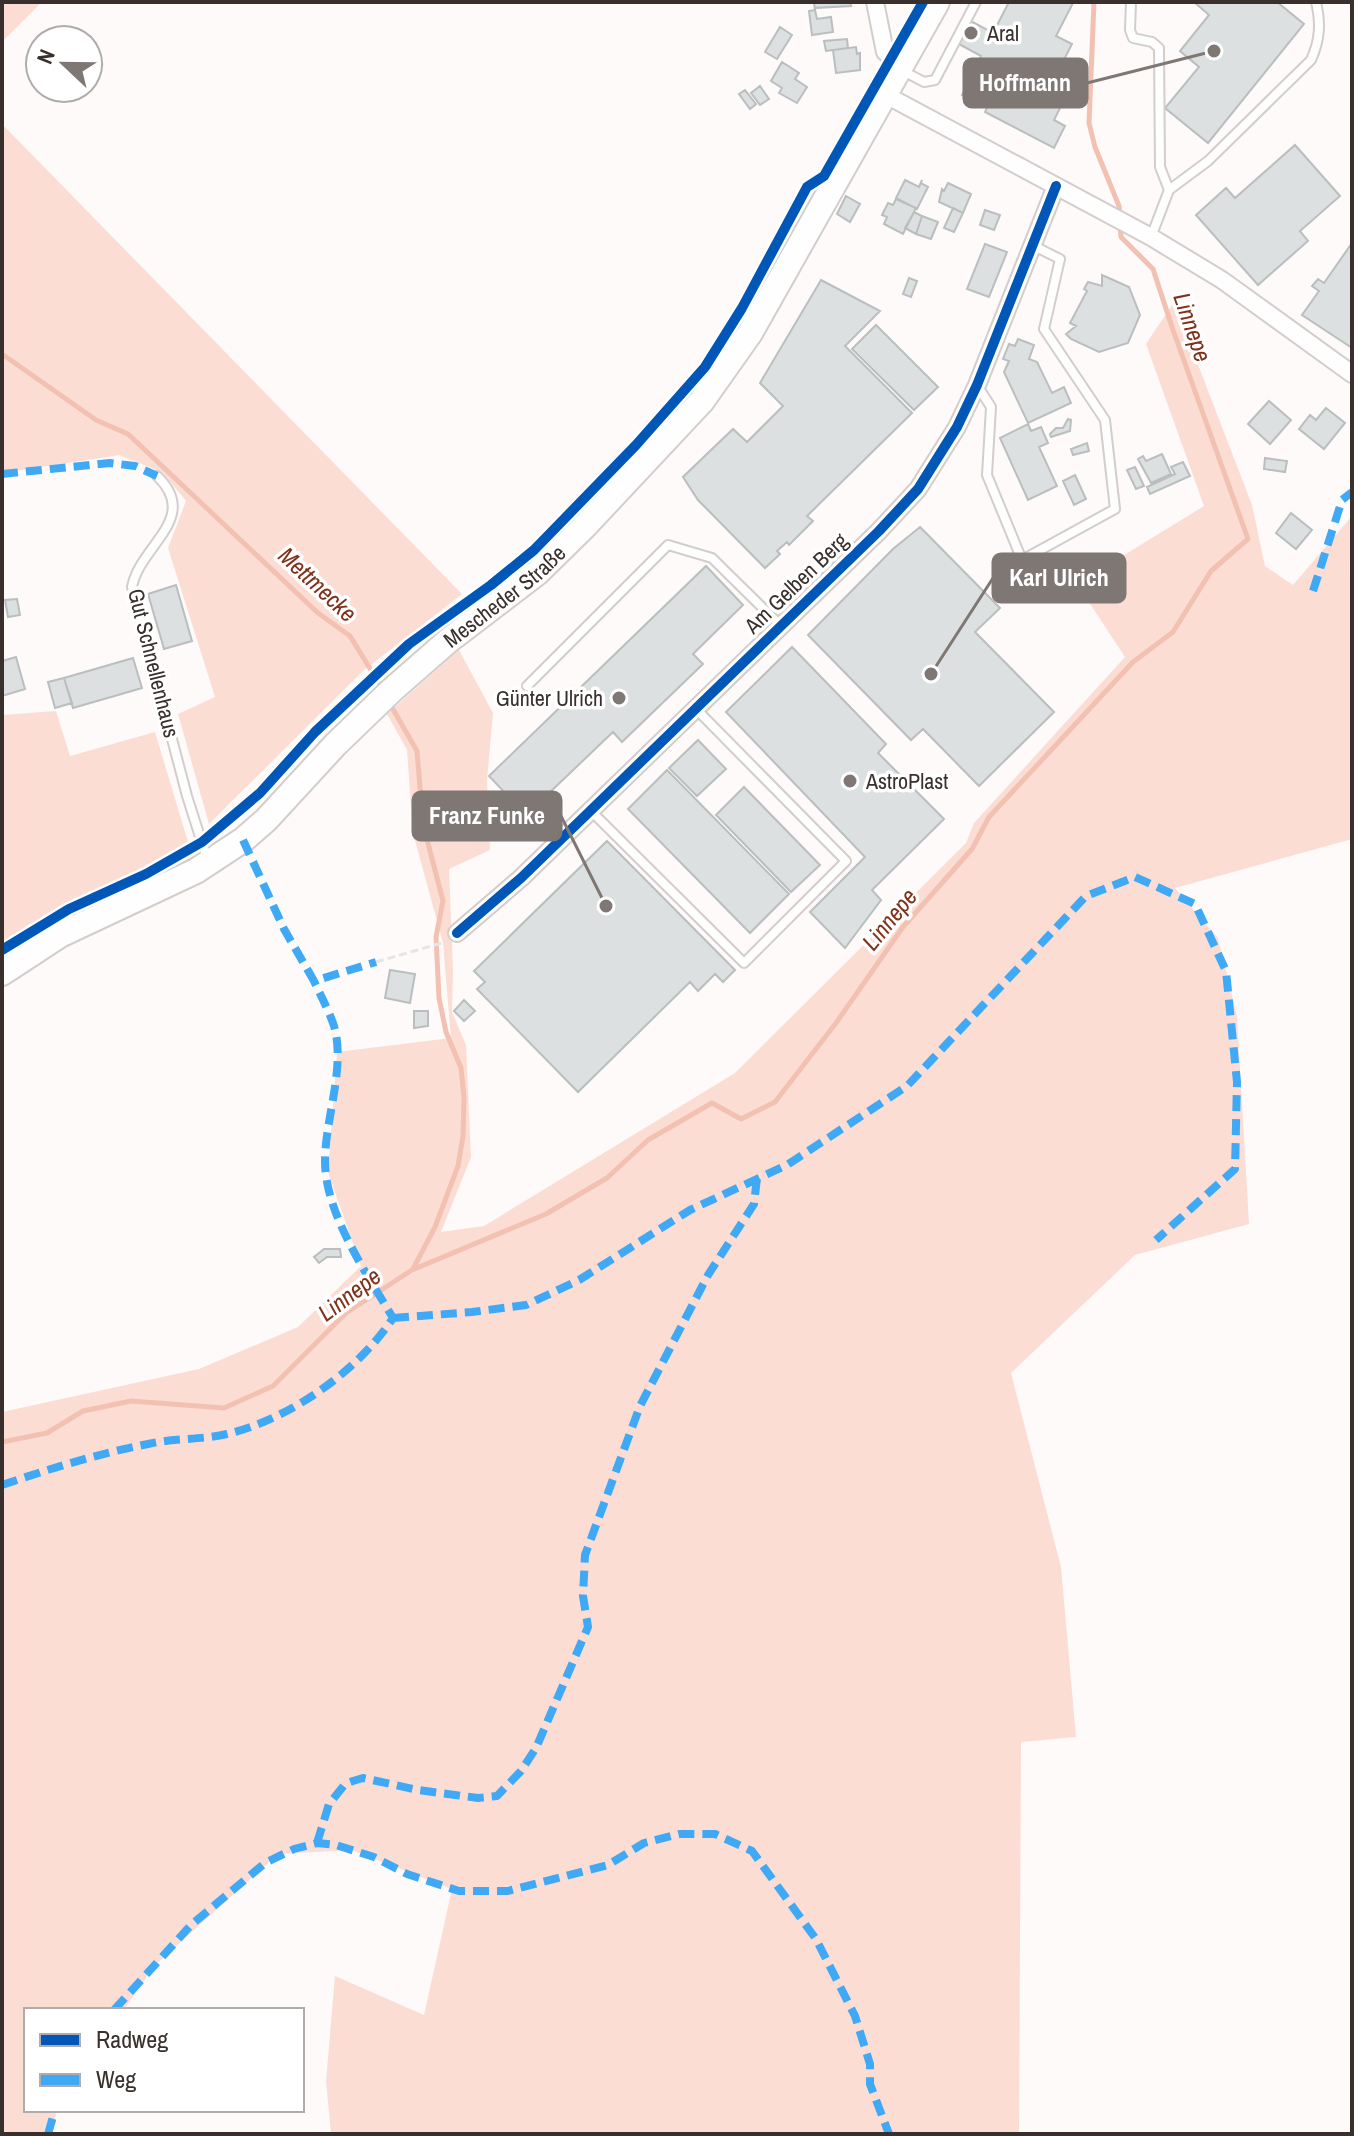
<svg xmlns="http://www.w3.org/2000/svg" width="1354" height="2136" viewBox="0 0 1354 2136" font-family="'Archivo Narrow',sans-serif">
	<rect width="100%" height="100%" fill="#fdfaf9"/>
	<path fill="#fcddd4" d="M2,2H42L2,42Z
		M2,124L462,594L363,671L209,824L178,714L215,697L168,548L186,501L163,473L120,455L2,473Z
		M1174,302L1252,505L1265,566L1293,585L1352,516C1352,543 1347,568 1352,594V839L1175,888L1218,938L1237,1016L1249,1224L1135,1255L1011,1373L1061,1567L1076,1737L1021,1742L1019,2134H331L326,2081L335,1976L424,2015L452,1889L351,1850L278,1854L153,1967L124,2010H26V2110H57L51,2134H2V1412L199,1369L298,1327L361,1266L328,1172L337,1052L451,1038L443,943L413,833L407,750L387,714L459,650L493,713L487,780L490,850L449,869L453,971L452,1012L466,1045L471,1157L441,1232L484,1226L735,1073L966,843L974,823L1125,657L1077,584L1204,506L1146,344Z
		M56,711L70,756L155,732L194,862L2,961V715Z"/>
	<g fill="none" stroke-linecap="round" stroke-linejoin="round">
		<path stroke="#f2c1b2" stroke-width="5" d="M1094,2L1089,123L1095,147L1119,206L1120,215
			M2,354L96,420L128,434L318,613L350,636L382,688
			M390,704L417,751L423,824L443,901L436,937L439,998L446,1032L461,1068L464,1098L463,1136L458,1166L435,1227L413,1269
			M2,1442L47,1433L83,1411L131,1401L224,1408L273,1386L346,1313L366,1300L412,1270L546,1214L607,1178L648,1140L712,1103L741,1119L775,1102L836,1023L903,927L972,849L989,817L1133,662L1173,632L1211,571L1248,539L1173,330L1153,269L1121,237L1120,225"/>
	</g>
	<path fill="#dce0e1" stroke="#babebe" stroke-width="2" d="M814,2H850L851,6L815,8V11Z
		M1009,2L1073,3L1056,36L1072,44L1052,83L1068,92L1054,120L1065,126L1054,148L985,112L987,108L962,95L981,56L959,44L971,21L993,33Z
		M1194,2H1277L1304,24L1208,143L1165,108L1199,67L1180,51L1209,15Z
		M815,10L817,19L831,17L833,32L812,35L809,11Z
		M780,27L792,35L777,59L765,52Z
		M847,39L848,48L826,51L824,41Z
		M856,47L857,54L860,53V70L836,73L833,50Z
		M782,62L799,73L795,79L807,87L797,103L779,93L782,88L771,81Z
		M760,86L769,99L760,105L751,93Z
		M745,90L756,104L750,109L739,94Z
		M1295,145L1340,196L1300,231L1308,241L1258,285L1196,215L1226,188L1235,198Z
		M905,180L919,187L922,180L921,183L928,187L917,209L896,198Z
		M948,183L971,194L963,213L939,202L942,189L944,191Z
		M846,196L860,204L850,222L837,214Z
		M896,199L916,208L903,234L884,224L887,217L882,215L888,203L893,205Z
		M953,208L963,213L954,232L944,228Z
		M985,210L1000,215L994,230L980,225Z
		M914,212L922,216L916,234L905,228Z
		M922,216L938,222L931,239L916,234Z
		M1352,243V348L1302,315L1319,291L1312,286L1318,279L1324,283Z
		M985,244L1007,252L989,297L967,289Z
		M1102,275L1129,287L1140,315L1128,343L1099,352L1071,339L1066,334L1076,326L1070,323L1087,291L1084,289L1088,282L1102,286Z
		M909,278L917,281L911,297L903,294Z
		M821,280L880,311L845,346L912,413L807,516L813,521L789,545L787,542L777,551L780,554L765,568L698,500L683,477L733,429L747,442L783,406L760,383Z
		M876,325L938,387L914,410L852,349Z
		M1018,339L1034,345L1029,359L1037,362L1052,393L1064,387L1071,403L1028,423L1004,372L1009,361L1003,359L1009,344L1015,346Z
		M1269,401L1291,420L1270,444L1248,424Z
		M1326,408L1345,423L1324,449L1299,429L1310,415L1316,420Z
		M1068,419L1071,420L1070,431L1051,437L1050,434L1056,428H1063Z
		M1028,424L1031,431L1041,427L1048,443L1039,447L1057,486L1028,500L1000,438Z
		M1087,443L1089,451L1073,455L1071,449Z
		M1162,454L1171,474L1151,483L1138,459L1143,456L1146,461Z
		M1265,458L1287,461L1285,472L1264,469Z
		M1183,462L1190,476L1150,494L1147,487L1175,474L1171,467Z
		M1135,467L1144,486L1136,489L1127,470Z
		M1075,475L1086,499L1074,505L1063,481Z
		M1291,513L1312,530L1296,549L1276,533Z
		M920,527L1000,608L975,632L1054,712L979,786L923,729L911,740L808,635L893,549Z
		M706,566L743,605L693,654L703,664L622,742L613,732L526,815L489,776Z
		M176,585L192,641L164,649L148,594Z
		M17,599L20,615L8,617L5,600Z
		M792,647L886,744L878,753L944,819L872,890L881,900L845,948L810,912L865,857L726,712Z
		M16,657L25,689L2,696V661Z
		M133,658L142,688L73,708L64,678Z
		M64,678L72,703L55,708L48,682Z
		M698,740L726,769L697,796L669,768Z
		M667,770L789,894L750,933L628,809Z
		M744,787L820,865L791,892L716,815Z
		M607,841L735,970L723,982L715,974L698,991L690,982L578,1092L477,989L485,982L474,971Z
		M390,970L415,974L410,1003L385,998Z
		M464,1000L475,1011L464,1021L454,1011Z
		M414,1011H428V1026L414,1028Z
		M324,1249H340L341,1257H327L319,1263L314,1257Z"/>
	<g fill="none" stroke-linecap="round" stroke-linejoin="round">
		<g stroke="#d3cdcb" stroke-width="12">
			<path id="service" d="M1131,2L1130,30L1133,38L1152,42L1159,48L1160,167L1169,190
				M903,71L924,82L935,80L976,2
				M1151,237L1169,190L1208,161L1311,60C1320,40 1321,24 1316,2
				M977,385L991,407L987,475L1022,560L1115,509L1105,420L1044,329L1060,259L1032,245
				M157,476C201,518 140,545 132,587L187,796L207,859
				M527,686L668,545L712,558L781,626
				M591,811L744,963L846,861L696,709"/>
		</g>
		<g stroke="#d3cdcb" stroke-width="20">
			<path id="minor" d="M875,2L885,52L902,64
				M884,94L1151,237L1222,280L1352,374
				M457,933L521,878L879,531L918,489L957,427L977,385L1056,186"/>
		</g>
		<g stroke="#d3cdcb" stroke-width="28">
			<g id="secondary">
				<path id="s1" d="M2,973L60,935L196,871L243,840L266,820L335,745L392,690L448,641L537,573L584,527L702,401L750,333L937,2"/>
			</g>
		</g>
		<path stroke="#e6e5e5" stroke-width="3" stroke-dasharray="8 4" stroke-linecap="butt" d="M376,962L445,942"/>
		<use href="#service" stroke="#fffefe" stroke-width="8"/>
		<use href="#minor" stroke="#fffefe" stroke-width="16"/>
		<use href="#secondary" stroke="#fffefe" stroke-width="24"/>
		<path stroke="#3fa9f5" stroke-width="8" stroke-dasharray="16 8" stroke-linecap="butt" d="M2,474L110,463L135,466L157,476
			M1313,591L1342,500L1352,492
			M243,840L284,929L314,981L376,962
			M393,1318L472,1312L526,1305L579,1280L690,1210L787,1165L907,1086L1086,896L1135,877L1195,904L1226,971L1237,1082L1235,1169L1156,1240
			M2,1485C49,1469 100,1453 148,1444C174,1438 201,1440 227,1434C290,1419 358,1371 393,1318C367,1274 325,1214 325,1161C325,1119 346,1067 334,1026C329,1011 321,996 314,981
			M317,1843L329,1804L345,1784L353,1781L363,1778L418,1790L478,1798L497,1796L521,1771L536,1748L588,1627L583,1596L585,1555L640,1406L708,1275L754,1204L757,1178
			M114,2010L191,1925L265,1863L294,1849L317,1843L336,1845L374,1857L407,1874L459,1891H508L608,1865L644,1843L679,1834H715L752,1851L816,1939L855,2016L870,2064V2084L889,2134
			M48,2134L55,2110"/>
		<g stroke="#fff" stroke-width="15">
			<path id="cycleway" d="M457,933L521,878L879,531L918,489L957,427L977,385L1056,186
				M2,950L69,909L146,874L202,842L260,793L315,732L409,644L491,585L534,550L636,445L705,367L742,308L807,187L824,176L923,2"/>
		</g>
		<use href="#cycleway" stroke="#0057b8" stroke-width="10"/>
	</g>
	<g fill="#7e7774" stroke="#fff" stroke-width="3">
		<circle cx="971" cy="33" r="8"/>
		<circle cx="619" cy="698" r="8"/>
		<circle cx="850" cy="781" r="8"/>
	</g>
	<g text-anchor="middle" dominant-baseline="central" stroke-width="7" stroke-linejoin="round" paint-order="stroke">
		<g font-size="22" fill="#39302d" stroke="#fff" text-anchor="start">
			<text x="987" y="33">Aral</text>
			<text x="603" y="698" text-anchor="end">Günter Ulrich</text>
			<text x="866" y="781">AstroPlast</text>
		</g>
		<g font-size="22" fill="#39302d" stroke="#fff">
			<text transform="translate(796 583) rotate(-44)">Am Gelben Berg</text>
			<text stroke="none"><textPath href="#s1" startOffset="634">Mescheder Straße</textPath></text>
			<text transform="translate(154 663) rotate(76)">Gut Schnellenhaus</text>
		</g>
		<g font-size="24" font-style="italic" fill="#81311a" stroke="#fff">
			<text transform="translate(1193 327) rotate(71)">Linnepe</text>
			<text transform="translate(318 584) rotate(43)">Mettmecke</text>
			<text transform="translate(889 919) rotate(-51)">Linnepe</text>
			<text transform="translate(349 1294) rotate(-37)">Linnepe</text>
		</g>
	</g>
	<path fill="none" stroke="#7e7774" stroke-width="3" d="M1214 51L1087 83M931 674L993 578M606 906L561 816"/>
	<g fill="#7e7774" stroke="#fff" stroke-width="3">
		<circle cx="1214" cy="51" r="8"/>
		<circle cx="931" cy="674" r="8"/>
		<circle cx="606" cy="906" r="8"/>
	</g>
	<g fill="#7e7774" stroke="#7e7774" stroke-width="3">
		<rect x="964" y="59" width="123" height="48" rx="8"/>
		<rect x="993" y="554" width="132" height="48" rx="8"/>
		<rect x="413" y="792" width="148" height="48" rx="8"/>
	</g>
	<g font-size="24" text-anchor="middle" font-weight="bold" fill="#fff">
		<text x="1025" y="91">Hoffmann</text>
		<text x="1059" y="586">Karl Ulrich</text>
		<text x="487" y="824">Franz Funke</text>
	</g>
	<rect width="1354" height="2136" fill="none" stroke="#39302d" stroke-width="8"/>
	<rect x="24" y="2008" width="280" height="104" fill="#ffffff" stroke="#b0acab" stroke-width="2"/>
	<rect x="40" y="2034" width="40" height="12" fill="#0057b8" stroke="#b0acab" stroke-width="2"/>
	<text x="96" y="2048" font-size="24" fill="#39302d">Radweg</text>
	<rect x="40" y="2074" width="40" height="12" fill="#3fa9f5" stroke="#b0acab" stroke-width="2"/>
	<text x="96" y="2088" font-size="24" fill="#39302d">Weg</text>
	<g transform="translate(64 64) rotate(292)"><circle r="38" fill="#ffffff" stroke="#b0acab" stroke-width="2"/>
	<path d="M0-6L14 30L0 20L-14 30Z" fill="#7e7774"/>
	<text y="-12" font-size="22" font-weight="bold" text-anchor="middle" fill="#39302d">N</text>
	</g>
</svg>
